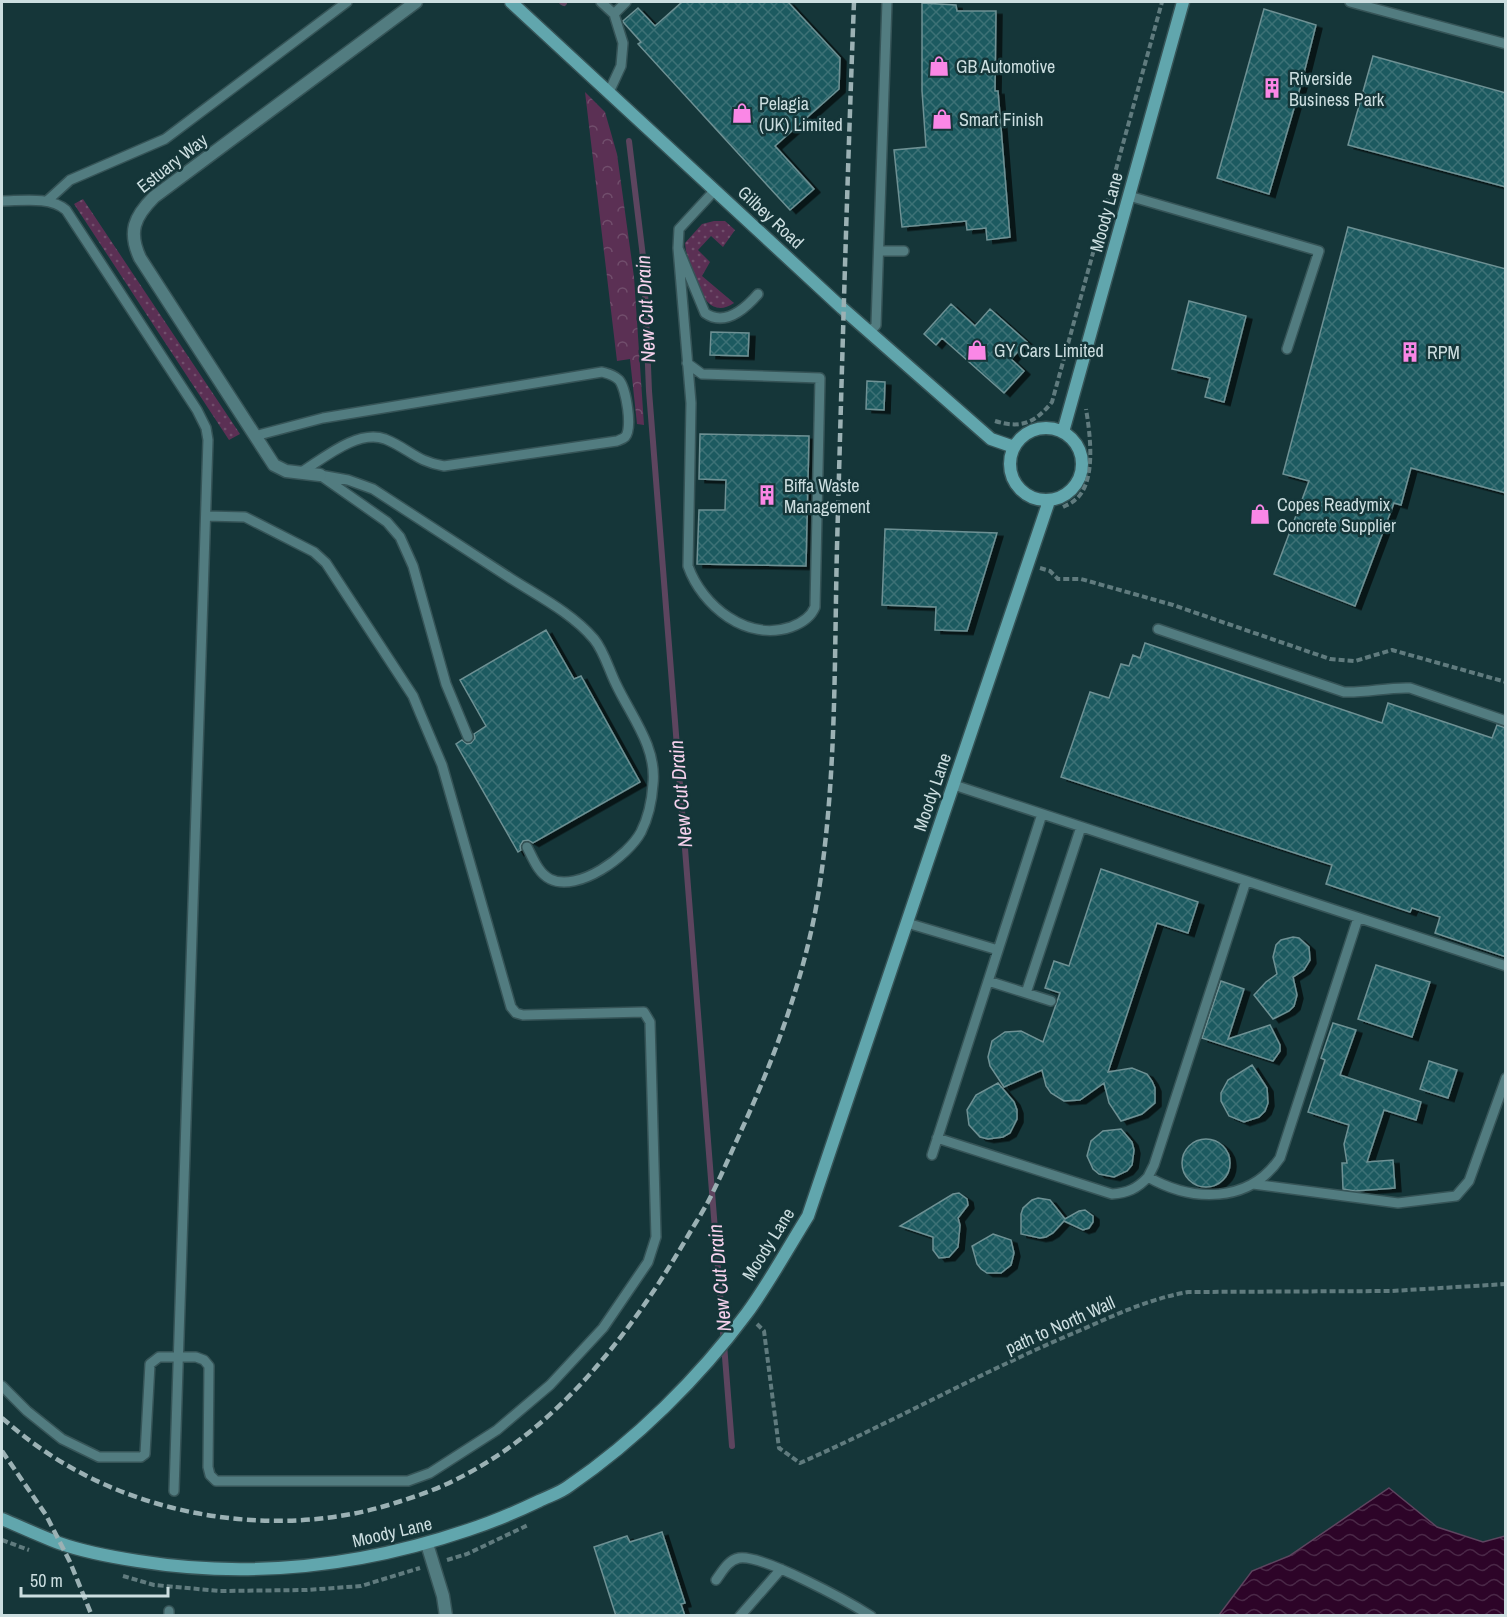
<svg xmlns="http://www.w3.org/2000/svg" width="1507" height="1617" viewBox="0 0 1507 1617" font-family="'Archivo Narrow',sans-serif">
	<defs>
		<pattern id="grass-dots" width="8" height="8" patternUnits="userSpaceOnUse" patternTransform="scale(1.5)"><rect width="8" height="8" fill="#5b3054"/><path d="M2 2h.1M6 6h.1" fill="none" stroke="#714e6c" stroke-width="1.8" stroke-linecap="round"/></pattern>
		<pattern id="forest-crowns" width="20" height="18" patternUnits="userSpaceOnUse" patternTransform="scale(1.5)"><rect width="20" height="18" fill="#5b3054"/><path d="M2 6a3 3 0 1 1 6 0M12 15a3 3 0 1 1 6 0" fill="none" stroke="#714e6c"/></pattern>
		<pattern id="water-waves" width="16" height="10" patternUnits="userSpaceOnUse" patternTransform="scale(1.5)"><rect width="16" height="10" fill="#2d0428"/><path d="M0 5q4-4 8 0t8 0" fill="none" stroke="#4a2847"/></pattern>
		<pattern id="building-cross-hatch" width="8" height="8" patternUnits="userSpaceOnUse" patternTransform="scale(1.5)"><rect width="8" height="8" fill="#1c5a60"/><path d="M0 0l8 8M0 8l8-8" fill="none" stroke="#3c7176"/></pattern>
		<filter id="shadow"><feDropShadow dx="6" dy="3.5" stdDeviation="0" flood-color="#0009"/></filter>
	</defs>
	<rect width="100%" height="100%" fill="#153639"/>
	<path fill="url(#grass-dots)" d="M83,199L240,434L229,440L74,204Z
		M714,221H725L735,230L723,247L711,236L698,250L710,262L702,276L734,303C703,324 694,273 686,251L685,243L702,224Z"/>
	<path fill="url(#forest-crowns)" d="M585,92L605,112L617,154L634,277L644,425L637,424L630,359L617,361Z"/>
	<path fill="url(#water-waves)" stroke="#5d455f" stroke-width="1.5" d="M1389,1488L1437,1527L1483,1542L1505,1536V1615H1219L1252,1571L1289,1556Z"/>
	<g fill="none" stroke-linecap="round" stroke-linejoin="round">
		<path stroke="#5d455f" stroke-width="6" d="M562,2L564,3
			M629,141L644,265L649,391L732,1446"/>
	</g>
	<path fill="url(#building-cross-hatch)" stroke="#6e9194" stroke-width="1.5" filter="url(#shadow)" d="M682,2H788L840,58L839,89L775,146L814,189L790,210L638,44L641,42L624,23L623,21L638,8L655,26Z
		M922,3L956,5L957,11H996L995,91H998L1010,237L987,240L986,228L967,230L966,221L902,227L894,150L926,147L922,91Z
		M1264,9L1316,25L1302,81L1269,194L1217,178Z
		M1373,56L1506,93V187L1348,145Z
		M1348,227L1506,269V493L1411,468L1401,505L1394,503L1355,606L1274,574L1309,481L1283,474Z
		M1189,301L1246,316L1224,402L1205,397L1210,378L1172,369Z
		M951,304L975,326L990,309L1027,342L1011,359L1024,371L1004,393L942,338L936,345L924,334Z
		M711,332L749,333L748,356L710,355Z
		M867,381L885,382L884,410L866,409Z
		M700,434L809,436L806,566L697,564L699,510H725L726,480L699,479Z
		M885,529L997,533L967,631L935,630L936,607L882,605Z
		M546,630L574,679L581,676L640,782L533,843L528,840L523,841L520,846L521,850L518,852L456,744L462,740L467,744L471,743L475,738L474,734L486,726L460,680Z
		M1145,643L1382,723L1388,703L1492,738L1497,725L1506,728V957L1435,933L1440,917L1412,908L1410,912L1326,884L1332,865L1061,777L1090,692L1109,698L1121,664L1129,666L1133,655L1140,658Z
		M1101,869L1198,902L1188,933L1157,923L1108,1072L1132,1068L1147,1074L1152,1081L1155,1088V1103L1142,1114L1121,1121L1109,1103L1104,1083L1080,1100L1064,1101L1051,1093L1046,1086L1042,1070L1004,1087L990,1066L988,1057L992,1041L1005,1032L1021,1031L1043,1042L1060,993L1045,988L1054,961L1069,966Z
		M1293,937L1299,938L1309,947L1310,960L1304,970L1293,977L1297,995L1294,1006L1289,1011L1273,1019L1254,995L1266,982L1277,974L1273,957L1276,945L1281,940Z
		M1376,965L1430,982L1412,1037L1358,1019Z
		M1221,981L1244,989L1228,1039L1270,1025L1280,1045V1051L1273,1061L1202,1038Z
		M1333,1023L1356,1030L1340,1075L1421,1102L1416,1120L1384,1110L1367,1162L1393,1160L1395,1188L1355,1191L1343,1189L1342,1163H1347L1344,1144L1349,1125L1308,1112L1325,1060L1321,1058Z
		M1429,1061L1457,1070L1448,1098L1420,1089Z
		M1252,1065L1267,1088L1268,1103L1265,1111L1259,1117L1244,1122L1229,1116L1221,1101V1093L1228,1080Z
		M998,1083L1014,1102L1017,1110V1119L1010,1133L1003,1137L988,1139L980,1137L969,1125L967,1110L976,1095Z
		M1121,1129L1132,1142L1134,1150L1132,1165L1127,1171L1114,1177L1099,1174L1093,1169L1087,1156L1091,1141L1103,1131Z
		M1182 1163a24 24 0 1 1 48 0a24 24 0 1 1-48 0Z
		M959,1193L967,1199L968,1205L958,1218L960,1225L958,1247L949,1257L939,1258L933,1250V1237L900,1226L953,1194Z
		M1038,1198L1050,1200L1065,1219L1079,1211L1085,1210L1093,1216V1222L1089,1228L1083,1230L1064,1221L1053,1233L1046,1237L1040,1238L1021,1234V1214L1023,1208L1032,1200Z
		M993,1234L1011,1240L1014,1253L1011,1265L1001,1273H987L981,1269L977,1264L972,1246Z
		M662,1532L685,1603L681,1604L685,1616H616L594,1547L627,1536L630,1542Z"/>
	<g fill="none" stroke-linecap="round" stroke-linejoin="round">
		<g stroke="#365457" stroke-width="12">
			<path id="lane" d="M601,2L614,14L623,43L621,66L609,92
				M1350,2L1506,44
				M614,14L626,2
				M715,190L679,229L678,248L705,313C725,327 745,309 758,294
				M1129,196L1319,251L1287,349
				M2,201C21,201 50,196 66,210L197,410L206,428L208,440L174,1491
				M47,201L70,180L165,139L347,2
				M678,248L691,403L688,566C702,606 747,642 791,627C802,623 811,617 815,607L820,378L702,374L687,363
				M879,251H904
				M870,332L876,325L887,2
				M255,436L323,418L602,372C609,374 614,375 619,380C626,388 633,429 625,437C623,439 619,440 617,441L444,466C417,462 408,448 385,439C357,429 323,459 300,473
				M1158,629L1344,692C1366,693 1388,687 1410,688L1506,721
				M468,737L446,684L413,566L400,537L387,522L320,475L348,480L373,489C419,519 464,548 510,578C538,596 572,613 594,639C604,651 609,670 616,684C631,716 657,747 653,784C652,800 648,818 641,832C628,856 578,893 550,879C538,873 533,858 527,847
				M954,785L1506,966
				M907,923L998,950
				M988,981L1051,1001
				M1026,993L1081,827
				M937,1138L1112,1194C1127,1193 1137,1189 1148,1177C1192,1202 1249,1204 1280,1158L1358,918
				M932,1155L1042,814
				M1148,1177L1154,1165L1246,881
				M1253,1184L1398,1203L1456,1196L1469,1181L1506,1078
				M2,1386L27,1411L62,1439L99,1457H141L145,1454L150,1364L159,1357H196L204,1360L209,1366L208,1467L210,1475L216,1481H408L430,1473L497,1430L550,1385L603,1328L648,1262L656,1237L650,1022L644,1012L523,1015L516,1013L511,1007L442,765L420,713L413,696L326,563L314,552L245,517L206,516
				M716,1580C722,1572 728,1560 739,1558C762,1554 849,1602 871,1616
				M169,1616V1611
				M740,1616L781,1569"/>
		</g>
		<g stroke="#365457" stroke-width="15">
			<path id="street" d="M320,475L286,471L274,465L140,258C128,232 134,217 154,197L416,2
				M427,1544L443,1596L446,1616"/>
		</g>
		<g stroke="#365457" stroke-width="15">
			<path id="secondary" d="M511,2L842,308L991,439L1014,447
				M1010 464a36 36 0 1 1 72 0a36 36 0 1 1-72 0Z
				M1063,432L1183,2
				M2,1519C21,1527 40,1536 59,1543C84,1552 112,1557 138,1561C250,1579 362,1566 468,1530C493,1522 516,1512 539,1501C549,1496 560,1493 569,1486C635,1441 699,1378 747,1313C769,1283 788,1248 808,1216L1049,501"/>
		</g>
		<path stroke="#607b7e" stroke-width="4" stroke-dasharray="6 3" stroke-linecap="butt" d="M995,421C1021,429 1035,423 1052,402L1162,2
			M1063,507C1067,505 1072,503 1075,500C1097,483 1090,433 1086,409
			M1040,568L1050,571L1058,579H1081L1173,605L1330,659L1355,661L1392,650L1506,682
			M757,1324L764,1331L779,1448L800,1463C895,1421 985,1370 1081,1330C1117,1314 1149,1299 1188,1292L1392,1291L1506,1284
			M2,1540L29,1550
			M447,1560L467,1554L528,1525
			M123,1576L154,1585L220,1591L307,1590L361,1586L420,1568"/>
		<use href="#lane" stroke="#527c80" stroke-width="9"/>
		<use href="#street" stroke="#527c80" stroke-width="12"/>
		<use href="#secondary" stroke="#61a6ad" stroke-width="12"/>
		<path stroke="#9bb1b4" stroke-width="4.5" stroke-dasharray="9 4.5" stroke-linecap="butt" d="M2,1418C15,1429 28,1440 43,1450C141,1518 280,1540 395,1503C414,1497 435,1490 453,1481C558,1430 632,1332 689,1234C696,1222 704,1210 710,1198C721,1176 731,1153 741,1131C773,1061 800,989 815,913C837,793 834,668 837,547C842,365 847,183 854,2
			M2,1451L46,1515L70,1562L92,1616"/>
	</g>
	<defs>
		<g id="shop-bare" transform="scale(1.62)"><path d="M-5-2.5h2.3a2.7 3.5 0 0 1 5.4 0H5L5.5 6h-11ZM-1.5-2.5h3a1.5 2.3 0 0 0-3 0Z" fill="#fa87e6" stroke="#153639" stroke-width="2.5" paint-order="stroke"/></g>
		<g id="building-bare" transform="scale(1.62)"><path d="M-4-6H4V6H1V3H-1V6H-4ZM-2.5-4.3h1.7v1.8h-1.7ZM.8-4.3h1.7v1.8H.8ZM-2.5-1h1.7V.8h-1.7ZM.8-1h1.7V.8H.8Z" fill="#fa87e6" stroke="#153639" stroke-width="2.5" paint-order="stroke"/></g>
	</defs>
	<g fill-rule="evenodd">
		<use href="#shop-bare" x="939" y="66"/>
		<use href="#building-bare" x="1272" y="88"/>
		<use href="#shop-bare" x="742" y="113"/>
		<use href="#shop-bare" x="942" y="119"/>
		<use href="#shop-bare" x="977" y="350"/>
		<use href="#building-bare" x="1410" y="352"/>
		<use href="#building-bare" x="767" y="495"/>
		<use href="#shop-bare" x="1260" y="514"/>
	</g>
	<g text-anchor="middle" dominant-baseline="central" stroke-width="5" stroke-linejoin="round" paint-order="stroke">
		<g font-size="18" fill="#ccdee0" stroke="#153639" text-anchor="start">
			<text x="956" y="66">GB Automotive</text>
			<text x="1289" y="78">Riverside<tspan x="1289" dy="21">Business Park</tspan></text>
			<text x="759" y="103">Pelagia<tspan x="759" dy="21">(UK) Limited</tspan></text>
			<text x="959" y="119">Smart Finish</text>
			<text x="994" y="350">GY Cars Limited</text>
			<text x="1427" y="352">RPM</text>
			<text x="784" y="485">Biffa Waste<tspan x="784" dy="21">Management</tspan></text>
			<text x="1277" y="504">Copes Readymix<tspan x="1277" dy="21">Concrete Supplier</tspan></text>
		</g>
		<g font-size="18" fill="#ccdee0" stroke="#153639">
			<text transform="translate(172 163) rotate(-38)">Estuary Way</text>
			<text transform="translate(1106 212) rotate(-75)">Moody Lane</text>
			<text transform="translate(771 217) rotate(43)">Gilbey Road</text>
			<text transform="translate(932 792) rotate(-71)">Moody Lane</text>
			<text transform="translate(768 1244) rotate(-58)">Moody Lane</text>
			<text transform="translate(1060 1325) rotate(-24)">path to North Wall</text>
			<text transform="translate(392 1532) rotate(-13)">Moody Lane</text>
		</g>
		<g font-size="20" font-style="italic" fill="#f6d2ed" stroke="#153639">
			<text transform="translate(645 309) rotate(-93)">New Cut Drain</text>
			<text transform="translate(680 794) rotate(-95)">New Cut Drain</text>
			<text transform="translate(719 1278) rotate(-95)">New Cut Drain</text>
		</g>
	</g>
	<rect width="1507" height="1617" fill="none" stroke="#ccdee0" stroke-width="6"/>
	<path d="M21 1587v9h147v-9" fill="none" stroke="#ccdee0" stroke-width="3"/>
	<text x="30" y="1587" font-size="18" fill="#ccdee0" stroke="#153639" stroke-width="4.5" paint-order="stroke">50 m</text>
</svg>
